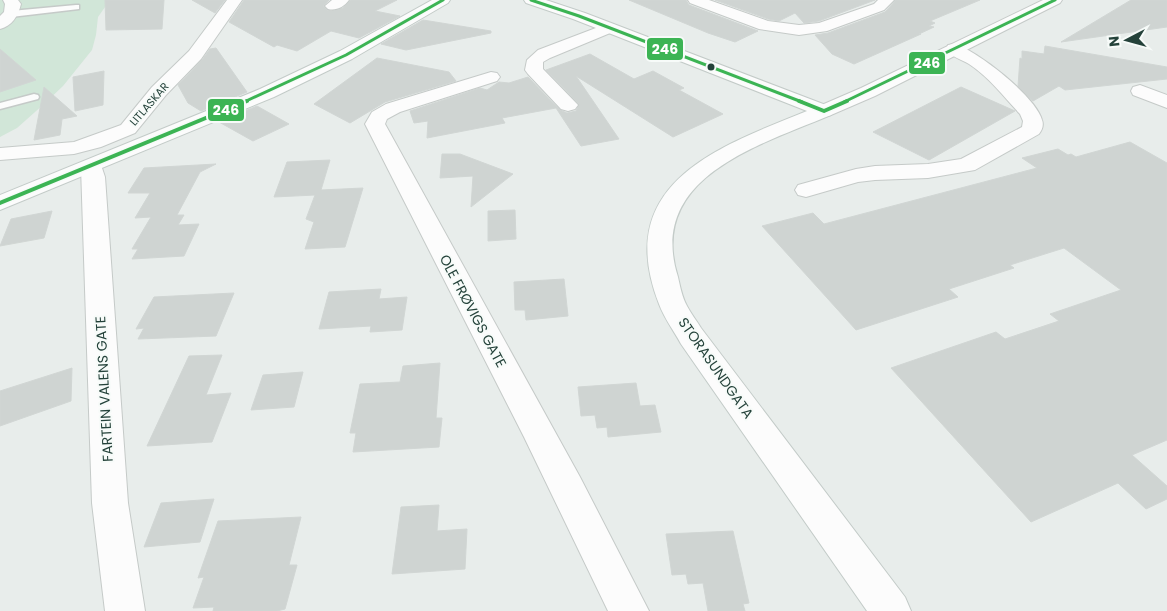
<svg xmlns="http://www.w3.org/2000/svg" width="1167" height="611" viewBox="0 0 1167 611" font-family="Poppins,sans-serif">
	<rect width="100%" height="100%" fill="#e8edeb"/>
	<path fill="#d1e6d8" d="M0,0H110L98,17L96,35L92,50L63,86L44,104L17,128L0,137Z"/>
	<path fill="#cfd4d2" stroke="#d1d6d4" d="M105,0H164L162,29L106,30Z
		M192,0H225L215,13Z
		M244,0H329L323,6L327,10L331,11L343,8L351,0H397L375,11L400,16L359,38L331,31L297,51L277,45L274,47L229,22Z
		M629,0H686L689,5L758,31L735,42L708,33Z
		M715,0H875L819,21L804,23L795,13L779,21L768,19Z
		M896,0H980L930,21L935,23L929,26L934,27L919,34H921L854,64L832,54L815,35L828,33L885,12Z
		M1131,0H1167V27L1061,42Z
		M423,20L491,31V33L406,50L381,44Z
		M1045,46L1167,67V79L1065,90L1059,86L1033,101L1018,86L1020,58L1022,59V51L1044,54Z
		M216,48L247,92L201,111L188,103L178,85L202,60L210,49Z
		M0,49L36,80L0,92Z
		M590,54L634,79L653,71L684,88L679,90L723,114L673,137L576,76L619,139L581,146L556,108L502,118L505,123L427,138L428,121L414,123L410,111L480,88L487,90L499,82L509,83L528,77L560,110L567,113L576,111L579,104L546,70Z
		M377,58L449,72L456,81L385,102L350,123L314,104Z
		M104,71L103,105L75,111L73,77Z
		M44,87L77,116L62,119L60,135L34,140Z
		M961,87L1015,111L929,160L873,132Z
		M257,106L289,124L253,141L219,122Z
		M1130,142L1167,163V440L1132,455L1167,486V499L1146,509L1118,483L1031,522L891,368L996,332L1005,339L1059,321L1050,314L1121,290L1064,248L1010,265L1014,268L949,289L958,297L856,330L762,226L813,213L824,224L1037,168L1022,158L1058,149L1068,155L1071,154L1076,157Z
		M442,154H460L513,174L471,207L473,176L440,178Z
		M330,160L321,190L363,188L345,247L305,249L314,222L306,219L315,195L274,197L287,162Z
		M216,164L200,172L177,215H184L178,225L199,224L184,256L132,259L138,249H132L151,217L135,218L150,193H128L144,168Z
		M515,210L516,239L488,241V211Z
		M52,211L44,238L0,246L11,219Z
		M564,279L568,316L526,320L525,310H515L514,282Z
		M381,289L379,299L407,297L402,330L370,332L371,326L319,329L329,292Z
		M234,293L216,336L138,339L144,328L136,329L154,297Z
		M222,355L206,395L231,393L212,442L147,446L189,356Z
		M440,363L436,418H442L439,447L353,452L356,433H350L360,384L400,382L403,366Z
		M72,368L71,401L0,426V391Z
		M303,372L294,407L251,410L263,375Z
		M636,383L640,406L655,405L661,432L608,437L607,427L597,428L595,415L581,416L578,387Z
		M214,499L200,542L144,547L161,503Z
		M439,505L437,531L467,529L465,569L392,574L401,507Z
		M301,517L289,565H297L285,609L277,611H213L214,607L193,608L204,577L198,578L218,521Z
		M733,531L749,603L743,604L745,611H708L703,583L688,584L686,574L672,575L666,534Z"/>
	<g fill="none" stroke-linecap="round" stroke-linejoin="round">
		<g stroke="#c5cac8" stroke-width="3">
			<path id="service" d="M76,5H79V9L11,17L7,14L11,11Z
				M34,94L38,95L39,97L38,99L0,109V103Z"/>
		</g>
		<g stroke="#c5cac8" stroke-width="2">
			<path id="minor" d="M3,0H18L21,4C18,16 12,26 0,29V16L4,12L5,4Z
				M227,0H242L201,59L166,95L135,133L101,147L74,154L0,160V148L74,142L121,125L152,87L189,51Z
				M332,0H349C344,7 336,11 328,9L325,6Z
				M688,0H709L768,21L799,25L819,23L874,4L878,0H894L884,10L827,31L799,35L759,29L690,3Z
				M609,23L615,25L617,28L615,31L550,58L543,62V69L578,105L575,109L568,111L561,109L528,74L525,70L527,60L538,50Z
				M954,44C977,50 1036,97 1042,120C1044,125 1042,130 1039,134L975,170L928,178L875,180L858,182L806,197L798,195L795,190L798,185L856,169L875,166L928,164L961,159L1022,127L1023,121L1020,114C1004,97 989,77 969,64C961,59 951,57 946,49L948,45Z
				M491,72L497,73L500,77L497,81L400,112L387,119L385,124L580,477L649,611H608L524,437L365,124L372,112L386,104Z
				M1140,85L1167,95V108L1133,95L1131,91L1133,87Z
				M92,160L100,162L105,177L128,503L145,611H105L92,503L81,167L84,162Z"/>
		</g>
		<g stroke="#c5cac8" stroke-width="2">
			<path id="tertiary" d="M1043,0H1062L1060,3L875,96L831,115L824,117L817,115L814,111L817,107L861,88Z"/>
		</g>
		<g stroke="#c3cbc8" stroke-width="2">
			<path id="secondary" d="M432,0H450L448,3L352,59L274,97L0,210V195L260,89L340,51Z
				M524,0H546L585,13L831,107L834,111L831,115C760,145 646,177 678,277C680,286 682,297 687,306C691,314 697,321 701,328L905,597L911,611H867L681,344C674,331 664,318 659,304C612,184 717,147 807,111L573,19L526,3Z"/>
		</g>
		<use href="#service" fill="#fcfcfc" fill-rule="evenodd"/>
		<use href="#minor" fill="#fcfcfc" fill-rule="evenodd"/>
		<use href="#tertiary" fill="#fcfcfc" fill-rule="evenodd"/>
		<use href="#secondary" fill="#fcfcfc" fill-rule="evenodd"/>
		<g stroke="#f7fbf9" stroke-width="5.5">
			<path id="bus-1-far1" d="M531,0L579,16L802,102
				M244,102L346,55L443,0
				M844,102L1055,0"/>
		</g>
		<g stroke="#f7fbf9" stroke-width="7">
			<path id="bus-1" d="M799,101L824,111L847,101
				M0,203L247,101"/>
		</g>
		<use href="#bus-1-far1" stroke="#3cb454" stroke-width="3"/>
		<use href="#bus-1" stroke="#3cb454" stroke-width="4"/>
	</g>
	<circle fill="#24423a" stroke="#f7fbf9" stroke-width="2" cx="711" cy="67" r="4.5"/>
	<g text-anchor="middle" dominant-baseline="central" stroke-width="4" stroke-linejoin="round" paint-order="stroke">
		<g font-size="11" fill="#24423a" stroke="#f7fbf9">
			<text transform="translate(149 104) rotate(-49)">LITLASKAR</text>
		</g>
		<g font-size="14" fill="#24423a" stroke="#f7fbf9">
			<text transform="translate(473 311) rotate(62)">OLE FRØVIGS GATE</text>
			<text transform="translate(716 368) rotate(55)">STORASUNDGATA</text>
			<text transform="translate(104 389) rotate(-93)">FARTEIN VALENS GATE</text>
		</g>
	</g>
	<g stroke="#f7fbf9" stroke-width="2">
		<rect x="646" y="37" width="38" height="24" rx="5" fill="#3cb454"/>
		<rect x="908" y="51" width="38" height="24" rx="5" fill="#3cb454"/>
		<rect x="207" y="98" width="38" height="24" rx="5" fill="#3cb454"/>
	</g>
	<g font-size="14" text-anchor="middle" font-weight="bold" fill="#fff">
		<text x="665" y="54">246</text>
		<text x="927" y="68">246</text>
		<text x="226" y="115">246</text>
	</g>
	<g transform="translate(1127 40) rotate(264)" stroke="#f7fbf9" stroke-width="4" paint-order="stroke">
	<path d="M0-4L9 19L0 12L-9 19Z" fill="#24423a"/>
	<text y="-8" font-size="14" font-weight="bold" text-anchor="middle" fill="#24423a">N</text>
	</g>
</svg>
